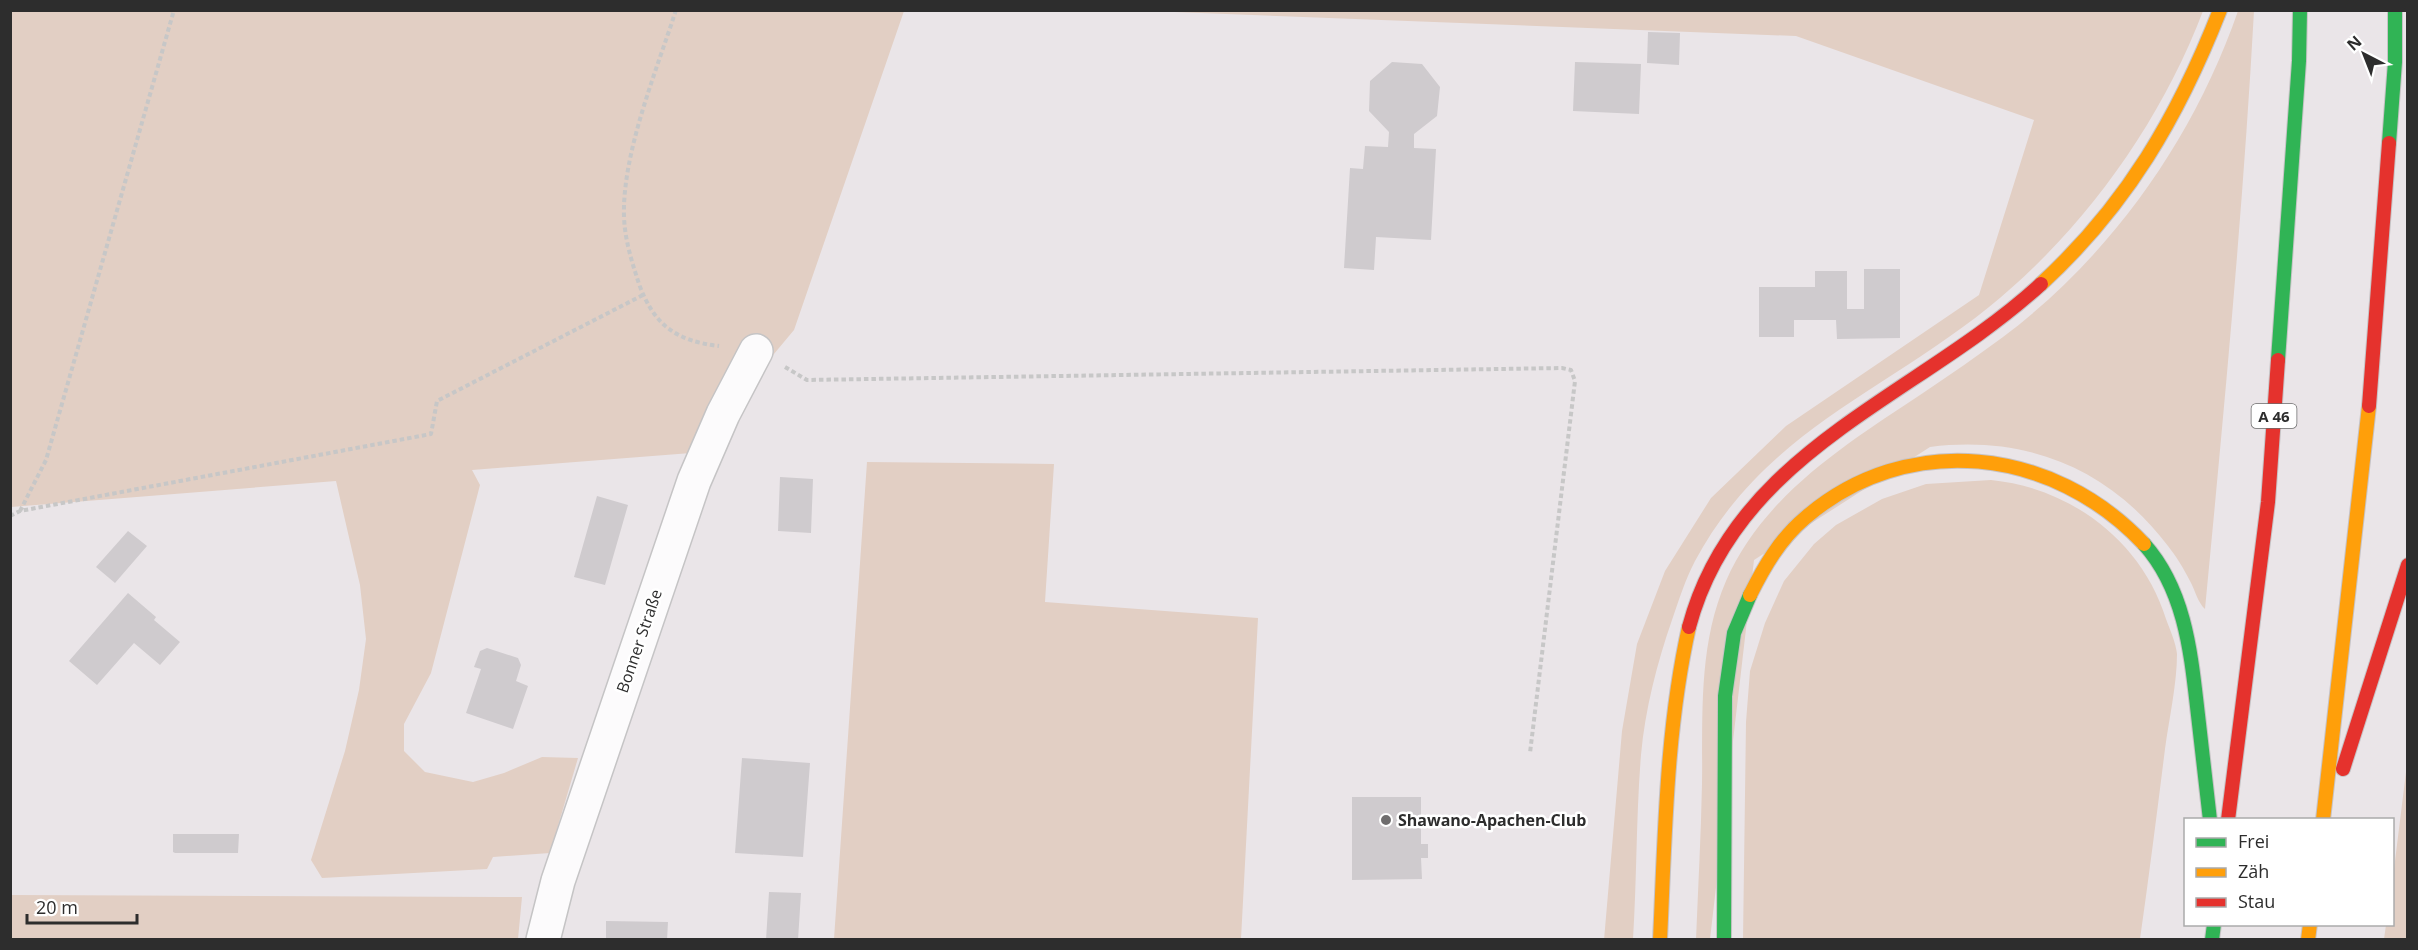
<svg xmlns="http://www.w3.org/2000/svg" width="2418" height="950" viewBox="0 0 2418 950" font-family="'Open Sans',sans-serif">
	<rect width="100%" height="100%" fill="#eae5e8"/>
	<path fill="#e2cfc4" d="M11,11H904L794,330L691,453L472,470L480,485L431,673L404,724V751L425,772L473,782L504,773L542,757L578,758L550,853L493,857L487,869L322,878L311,860L345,751L359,690L366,639L360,585L336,481L11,507Z
		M1148,11H2203C2160,124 2083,231 1989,307C1881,394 1765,431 1695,561C1685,580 1679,600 1672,620C1657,663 1645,710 1641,755C1636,816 1637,878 1633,939L1604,940L1622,731L1637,644L1665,571L1711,498L1786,426L1979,295L2034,120L1796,36Z
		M2238,11H2254C2243,211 2224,410 2205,609C2198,603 2195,590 2190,581C2184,569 2176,556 2168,546C2109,468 2026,435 1930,447L1754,560L1710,939L1696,940C1698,888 1701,836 1702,784C1703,715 1698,646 1726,581C1764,494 1848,443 1923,393C1950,375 1977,356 2003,337C2112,255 2194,138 2238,11Z
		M867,462L1054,464L1045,602L1258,618L1241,939H834Z
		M1991,480C2071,488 2142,541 2166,619C2170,630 2176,643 2177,654C2177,684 2169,719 2165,749C2157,813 2149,876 2140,939L1743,940L1746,722L1750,671L1765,623L1784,581L1814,544L1836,525L1882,499L1926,484Z
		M2407,764V939H2384L2386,925L2392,924L2393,877Z
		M11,895L502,897H522L518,939L11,940Z"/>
	<path fill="#cfcbce" d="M1648,32L1680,33L1679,65L1647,63Z
		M1392,62L1422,64L1440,87L1437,116L1414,134V148L1436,149L1431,240L1376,237L1374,270L1344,268L1350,168L1363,169L1365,146L1388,147L1389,132L1369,111L1370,81Z
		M1575,62L1641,64L1639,114L1573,111Z
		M1864,269H1900V338L1837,339L1836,320H1794V337H1759V287H1815V271H1847V309H1864Z
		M780,477L813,479L811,533L778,531Z
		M597,496L628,505L605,585L574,577Z
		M128,531L147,546L115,583L96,567Z
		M128,593L156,617L154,620L180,642L160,665L134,643L97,685L69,661Z
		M487,648L518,658L521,665L516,681L528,686L513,729L466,713L481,669L474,667L480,651Z
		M742,758L810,763L803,857L735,853Z
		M1352,797H1421V844H1428V858H1421L1422,879L1352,880Z
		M173,834H239L238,853H175L173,852Z
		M769,892L801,893L798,940H766Z
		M606,921L668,922L667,940H606Z"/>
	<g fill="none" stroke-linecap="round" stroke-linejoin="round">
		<g stroke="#c5c4c5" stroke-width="36">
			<path id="street" d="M543,940L558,881L694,481L723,414L756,351"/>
		</g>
		<g stroke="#c6c3c5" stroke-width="16">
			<path id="fast" d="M2389,143L2395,62V10
				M2278,360L2299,61L2300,10
				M2144,544C2186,591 2191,655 2198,715C2202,750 2206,785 2210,820
				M1724,940L1725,696L1734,633L1750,595
				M2212,940L2214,924"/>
		</g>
		<g stroke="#c6c3c5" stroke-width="16">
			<path id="slow" d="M2041,284C2127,205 2178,117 2220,10
				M1750,595C1764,567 1780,539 1805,518C1907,430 2053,447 2144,544
				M2323,820L2369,406
				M1660,940C1665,836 1666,729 1689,627
				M2308,940L2310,924"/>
		</g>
		<g stroke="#c6c3c5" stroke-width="16">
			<path id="jam" d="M2369,406L2389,143
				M1689,627C1736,450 1918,397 2041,284
				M2343,769L2408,565
				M2228,820L2268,502L2278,360"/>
		</g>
		<path stroke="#c7c7c7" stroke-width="4" stroke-dasharray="4.5 3" stroke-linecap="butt" d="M676,10C656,72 622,154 624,217C625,241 632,262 639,284C654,325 676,341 719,346
			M785,367L807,380L1562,368L1571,370L1575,381L1530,753
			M20,511L46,460L174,10
			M10,516L20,511L431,434L437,401L643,295"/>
		<use href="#street" stroke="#fcfbfc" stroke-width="33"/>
		<use href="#fast" stroke="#30b455" stroke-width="14"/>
		<use href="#slow" stroke="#ff9f0a" stroke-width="14"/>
		<use href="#jam" stroke="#e5322d" stroke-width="14"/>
	</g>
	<circle fill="#6f6d6e" stroke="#fff" stroke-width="2" cx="1386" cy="820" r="6"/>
	<g text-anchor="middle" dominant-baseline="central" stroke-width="5" stroke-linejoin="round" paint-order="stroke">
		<rect fill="#fff" stroke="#6c6c6c" stroke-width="1.5" x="2251.5" y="404" width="45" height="24" rx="4.5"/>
		<g font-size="15" font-weight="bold" fill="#2d2d2d">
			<text x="2274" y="416">A 46</text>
		</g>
		<g font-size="16" fill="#2d2d2d" stroke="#fff">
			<text transform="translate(639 641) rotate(-71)">Bonner Straße</text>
		</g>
		<g font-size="16" font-weight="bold" fill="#2d2d2d" stroke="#fff" text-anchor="start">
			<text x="1398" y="820">Shawano-Apachen-Club</text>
		</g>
	</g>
	<rect width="2418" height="950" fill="none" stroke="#2d2d2d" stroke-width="24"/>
	<rect x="2184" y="818" width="210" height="108" fill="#ffffff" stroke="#ababab" stroke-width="1.5"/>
	<rect x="2196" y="838" width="30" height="9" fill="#30b455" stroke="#ababab" stroke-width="1.5"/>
	<text x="2238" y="848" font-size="18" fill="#2d2d2d">Frei</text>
	<rect x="2196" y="868" width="30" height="9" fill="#ff9f0a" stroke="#ababab" stroke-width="1.5"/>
	<text x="2238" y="878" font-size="18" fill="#2d2d2d">Zäh</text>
	<rect x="2196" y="898" width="30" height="9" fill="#e5322d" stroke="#ababab" stroke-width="1.5"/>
	<text x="2238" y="908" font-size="18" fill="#2d2d2d">Stau</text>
	<g transform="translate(2364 54) rotate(318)" stroke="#ffffff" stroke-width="4.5" paint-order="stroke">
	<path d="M0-4.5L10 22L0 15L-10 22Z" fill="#2d2d2d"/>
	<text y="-9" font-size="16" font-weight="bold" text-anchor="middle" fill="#2d2d2d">N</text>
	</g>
	<path d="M27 914v9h110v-9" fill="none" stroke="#2d2d2d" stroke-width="3"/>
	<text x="36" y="914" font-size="18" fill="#2d2d2d" stroke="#ffffff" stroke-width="4.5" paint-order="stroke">20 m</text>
</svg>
